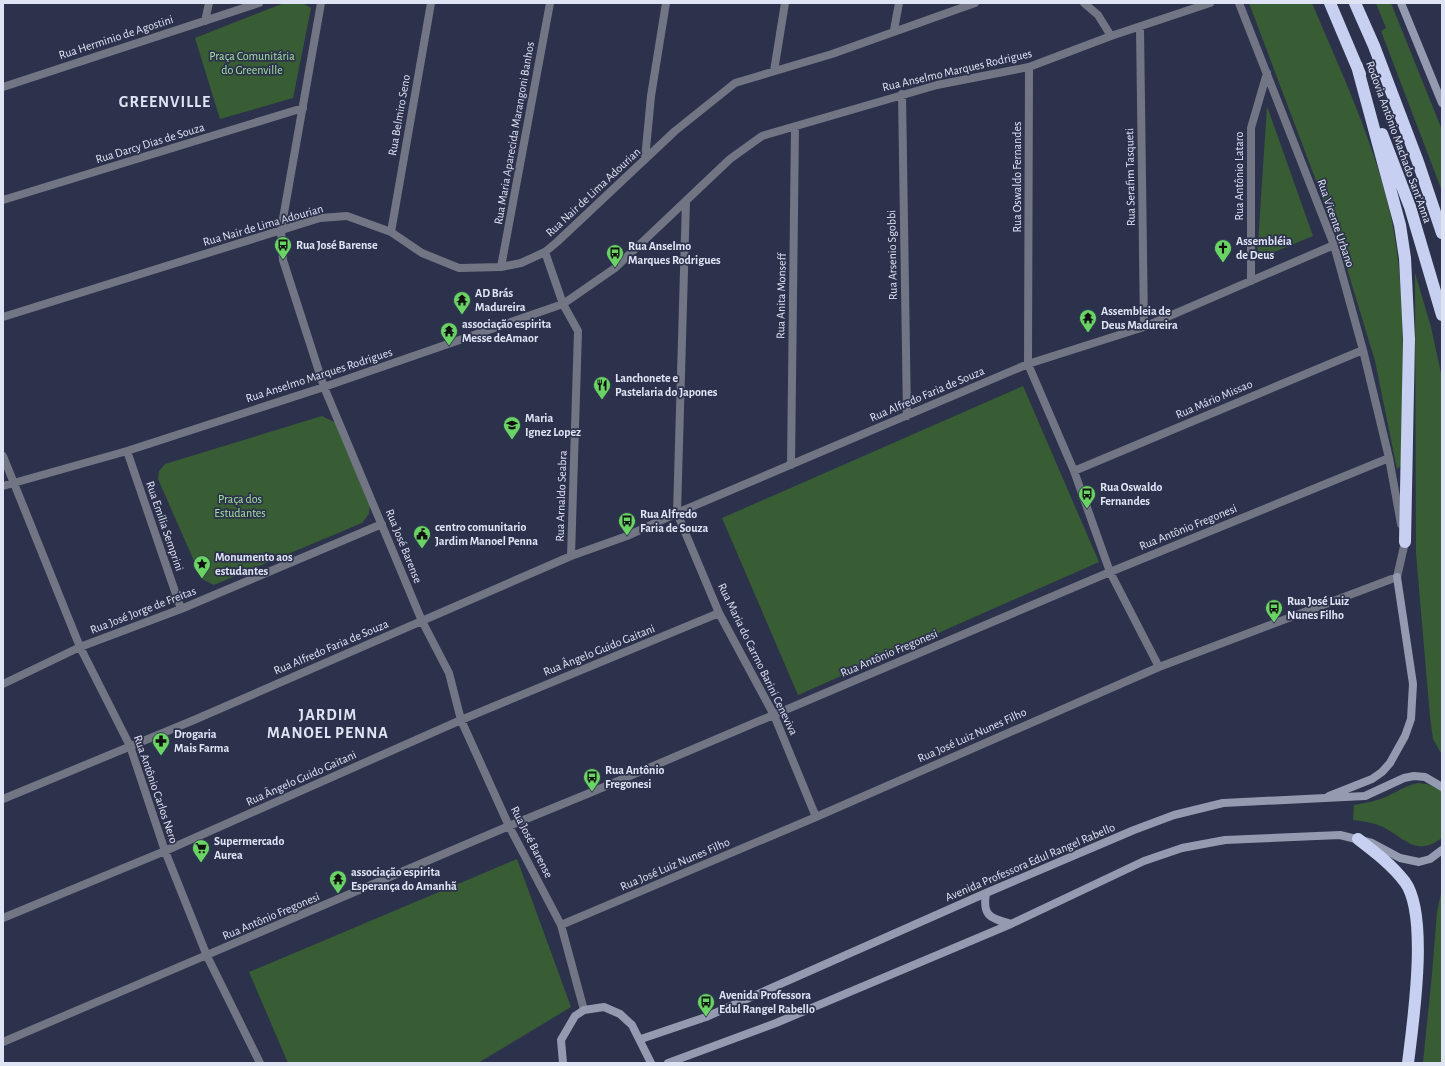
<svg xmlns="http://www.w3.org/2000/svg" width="1445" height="1066" viewBox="0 0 1445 1066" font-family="'Alegreya Sans',sans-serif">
	<rect width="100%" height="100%" fill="#2c324c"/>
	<path fill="#385c34" d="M284,3H303L311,8L293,98L220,119L195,38Z
		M1249,3H1312C1341,72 1375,143 1391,217C1408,297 1401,383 1402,465L1397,469L1375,361L1338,239Z
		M1376,3H1391L1442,130V191L1381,31L1386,28Z
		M1267,106L1313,236L1257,259Z
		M1415,273L1431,327L1442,378V755L1433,739L1430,717L1416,553Z
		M1023,386L1099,562L798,695L722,518Z
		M322,416L336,423L370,505L369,514L362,523L214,585L202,579L158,479L159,471L165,464Z
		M1418,783L1427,784L1442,791V838C1416,857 1406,839 1383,827C1374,823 1364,821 1353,820L1354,805C1365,803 1377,801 1388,796C1398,791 1407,785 1418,783Z
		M517,859L571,1007L478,1063H288L249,972Z
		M1442,889V1063H1423L1432,974L1437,912Z"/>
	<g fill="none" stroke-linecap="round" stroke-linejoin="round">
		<path stroke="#727583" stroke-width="8" d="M321,3L281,230L283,260L324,387L422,621L449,673L461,720L509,826L561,925L584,1010
			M1084,3L1098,15L1111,36
			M1239,3L1334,245L1363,350L1389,458L1401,524
			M205,21L209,3
			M1140,27L1144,327
			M894,30L899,3
			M1029,67L1028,364L1074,471L1110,572L1159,667
			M774,71L785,3
			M3,87L259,3
			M902,94L907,416
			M645,159L651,96L666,3
			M3,200L303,108
			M686,201L677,513L719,613L774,715L816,817
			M391,232L431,3
			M545,252L563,304L578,331L571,556
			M501,267L550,3
			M1251,281V128L1267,73
			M3,317L320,218L347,216L391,232L422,253L459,268L501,267L521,263L545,252L557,242L675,131L735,83L832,54L975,3
			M127,451L181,609
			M3,456L80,647L130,746L165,851L207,956L260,1063
			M791,465L795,127
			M1074,471L1363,350
			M3,486L127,451L324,387L563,304L615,268L730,159L762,136L937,85L1029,67L1111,36L1210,3
			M3,684L80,647L181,609L382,524
			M3,799L194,720L571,556L627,536L677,513L1028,364L1144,327L1334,245
			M3,918L165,851L461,720L719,613
			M561,925L816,817L1159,667L1397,577L1405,542L1404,538
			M3,1042L509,826L592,792L1110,572L1389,458"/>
		<path stroke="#949aaf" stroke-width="8" d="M1401,3L1442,103
			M1329,796L1372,779L1382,772L1390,763L1405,736L1411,719L1413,684L1397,577
			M986,893C982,917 991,918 1011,924
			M641,1039L706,1017L986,893L1134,830L1174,815L1223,803L1365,796L1404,778L1414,776L1425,777L1442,787
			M563,1063L561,1040L575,1016L584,1010L604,1007L620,1014L632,1025L651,1063
			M668,1063L776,1023L1011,924L1144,861L1182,848L1225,840L1340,835L1372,843L1400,858L1419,862L1430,859L1442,850"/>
		<path stroke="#c7d0f1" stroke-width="12" d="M1330,3L1360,74
			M1355,3L1374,46L1418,162L1442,233
			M1357,66L1400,225L1405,258L1409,339L1405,542
			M1382,134L1410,207L1442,315
			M1358,839C1375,852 1392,865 1405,882C1429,915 1413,1022 1408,1063"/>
	</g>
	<defs>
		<g id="bus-pin" transform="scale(0.9)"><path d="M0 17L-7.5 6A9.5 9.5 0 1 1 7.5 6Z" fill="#69d464" stroke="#2c324c"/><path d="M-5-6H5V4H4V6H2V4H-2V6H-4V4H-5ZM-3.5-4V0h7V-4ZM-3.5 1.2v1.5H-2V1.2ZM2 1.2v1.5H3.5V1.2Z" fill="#111"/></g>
		<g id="church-pin" transform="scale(0.9)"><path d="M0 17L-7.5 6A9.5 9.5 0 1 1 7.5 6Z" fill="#69d464" stroke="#2c324c"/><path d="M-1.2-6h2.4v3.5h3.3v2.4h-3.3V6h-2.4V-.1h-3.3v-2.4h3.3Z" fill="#111"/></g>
		<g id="temple-pin" transform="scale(0.9)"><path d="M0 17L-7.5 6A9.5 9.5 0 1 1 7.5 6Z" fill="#69d464" stroke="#2c324c"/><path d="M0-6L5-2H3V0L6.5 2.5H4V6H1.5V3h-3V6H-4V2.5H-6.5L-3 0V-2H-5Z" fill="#111"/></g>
		<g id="restaurant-pin" transform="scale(0.9)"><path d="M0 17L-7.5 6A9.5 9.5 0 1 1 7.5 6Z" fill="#69d464" stroke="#2c324c"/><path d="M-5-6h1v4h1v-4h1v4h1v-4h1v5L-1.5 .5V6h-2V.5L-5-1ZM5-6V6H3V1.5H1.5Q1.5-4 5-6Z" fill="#111"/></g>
		<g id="school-pin" transform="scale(0.9)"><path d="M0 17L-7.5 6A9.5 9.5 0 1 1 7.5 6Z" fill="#69d464" stroke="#2c324c"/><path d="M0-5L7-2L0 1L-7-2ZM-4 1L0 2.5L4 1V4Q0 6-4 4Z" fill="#111"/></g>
		<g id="civic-pin" transform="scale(0.9)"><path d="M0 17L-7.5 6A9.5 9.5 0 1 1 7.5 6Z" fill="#69d464" stroke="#2c324c"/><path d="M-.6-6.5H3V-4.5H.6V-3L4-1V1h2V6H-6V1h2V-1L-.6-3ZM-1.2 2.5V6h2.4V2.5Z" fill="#111"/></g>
		<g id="sight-pin" transform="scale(0.9)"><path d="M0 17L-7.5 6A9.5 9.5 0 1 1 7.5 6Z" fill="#69d464" stroke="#2c324c"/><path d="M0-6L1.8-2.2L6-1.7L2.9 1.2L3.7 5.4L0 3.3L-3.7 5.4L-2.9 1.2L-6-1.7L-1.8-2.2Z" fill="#111"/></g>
		<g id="pharmacy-pin" transform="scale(0.9)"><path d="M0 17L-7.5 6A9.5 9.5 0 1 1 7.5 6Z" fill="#69d464" stroke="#2c324c"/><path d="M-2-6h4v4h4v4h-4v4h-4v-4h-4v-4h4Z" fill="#111"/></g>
		<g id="supermarket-pin" transform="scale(0.9)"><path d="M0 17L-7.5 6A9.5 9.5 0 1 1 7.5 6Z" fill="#69d464" stroke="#2c324c"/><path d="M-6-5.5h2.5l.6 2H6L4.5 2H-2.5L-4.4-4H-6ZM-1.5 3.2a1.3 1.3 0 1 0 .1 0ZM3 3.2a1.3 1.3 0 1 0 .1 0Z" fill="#111"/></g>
	</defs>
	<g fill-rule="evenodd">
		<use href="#bus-pin" x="283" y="245"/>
		<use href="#church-pin" x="1223" y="248"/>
		<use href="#bus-pin" x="615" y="253"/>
		<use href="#temple-pin" x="462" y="300"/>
		<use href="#temple-pin" x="1088" y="318"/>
		<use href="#temple-pin" x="449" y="331"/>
		<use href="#restaurant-pin" x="602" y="385"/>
		<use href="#school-pin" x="512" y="425"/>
		<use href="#bus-pin" x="1087" y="494"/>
		<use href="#bus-pin" x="627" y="521"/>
		<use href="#civic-pin" x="422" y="534"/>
		<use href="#sight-pin" x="202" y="564"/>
		<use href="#bus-pin" x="1274" y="608"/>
		<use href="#pharmacy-pin" x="161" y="741"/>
		<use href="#bus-pin" x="592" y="777"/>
		<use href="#supermarket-pin" x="201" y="848"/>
		<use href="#temple-pin" x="338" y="879"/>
		<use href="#bus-pin" x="706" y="1002"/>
	</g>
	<g text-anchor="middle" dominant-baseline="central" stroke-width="3.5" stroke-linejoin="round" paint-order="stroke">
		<g font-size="12" fill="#dfe4f5" stroke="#2c324c">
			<text transform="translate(116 37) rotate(-18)">Rua Herminio de Agostini</text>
			<text transform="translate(957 70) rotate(-13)">Rua Anselmo Marques Rodrigues</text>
			<text transform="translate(399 115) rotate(-80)">Rua Belmiro Seno</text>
			<text transform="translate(514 133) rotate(-80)">Rua Maria Aparecida Marangoni Banhos</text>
			<text transform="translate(1399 142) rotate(70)">Rodovia Antônio Machado Sant'Anna</text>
			<text transform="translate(150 143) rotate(-17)">Rua Darcy Dias de Souza</text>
			<text transform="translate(1239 176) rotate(-90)">Rua Antônio Lataro</text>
			<text transform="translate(1017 177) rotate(-90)">Rua Oswaldo Fernandes</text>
			<text transform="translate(1130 177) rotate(-91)">Rua Serafim Tasqueti</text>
			<text transform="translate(593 192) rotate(-43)">Rua Nair de Lima Adourian</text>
			<text transform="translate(1336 223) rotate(71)">Rua Vicente Urbano</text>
			<text transform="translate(263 225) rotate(-16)">Rua Nair de Lima Adourian</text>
			<text transform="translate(892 255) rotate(-91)">Rua Arsenio Sgobbi</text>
			<text transform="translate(781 296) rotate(-89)">Rua Anita Monseff</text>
			<text transform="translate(319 375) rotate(-18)">Rua Anselmo Marques Rodrigues</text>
			<text transform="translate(927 394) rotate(-23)">Rua Alfredo Faria de Souza</text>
			<text transform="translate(1214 399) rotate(-23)">Rua Mário Missao</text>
			<text transform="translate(561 496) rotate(-88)">Rua Arnaldo Seabra</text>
			<text transform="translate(165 526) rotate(71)">Rua Emília Semprini</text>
			<text transform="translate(1188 527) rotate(-22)">Rua Antônio Fregonesi</text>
			<text transform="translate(404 546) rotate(68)">Rua José Barense</text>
			<text transform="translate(143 610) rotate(-21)">Rua José Jorge de Freitas</text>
			<text transform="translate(331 647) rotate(-23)">Rua Alfredo Faria de Souza</text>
			<text transform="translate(599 650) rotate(-22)">Rua Ângelo Guido Gaitani</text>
			<text transform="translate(889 653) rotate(-23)">Rua Antônio Fregonesi</text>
			<text transform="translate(758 659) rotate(64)">Rua Maria do Carmo Barini Ceneviva</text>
			<text transform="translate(972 735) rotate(-24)">Rua José Luiz Nunes Filho</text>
			<text transform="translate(301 778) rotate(-24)">Rua Ângelo Guido Gaitani</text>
			<text transform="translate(156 789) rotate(71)">Rua Antônio Carlos Nero</text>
			<text transform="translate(532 842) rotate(63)">Rua José Barense</text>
			<text transform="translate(1030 862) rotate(-23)">Avenida Professora Edul Rangel Rabello</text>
			<text transform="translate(675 864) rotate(-23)">Rua José Luiz Nunes Filho</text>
			<text transform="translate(271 916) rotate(-23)">Rua Antônio Fregonesi</text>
		</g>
		<g font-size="12" fill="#a4e09c" stroke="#2c324c">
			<text x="252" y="56">Praça Comunitária<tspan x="252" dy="14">do Greenville</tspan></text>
			<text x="240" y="499">Praça dos<tspan x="240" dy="14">Estudantes</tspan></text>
		</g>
		<g font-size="12" font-weight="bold" fill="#dfe4f5" stroke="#2c324c" text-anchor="start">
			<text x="1236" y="241">Assembléia<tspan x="1236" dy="14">de Deus</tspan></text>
			<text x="296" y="245">Rua José Barense</text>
			<text x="628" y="246">Rua Anselmo<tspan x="628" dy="14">Marques Rodrigues</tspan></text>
			<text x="475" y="293">AD Brás<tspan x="475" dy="14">Madureira</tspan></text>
			<text x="1101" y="311">Assembleia de<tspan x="1101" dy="14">Deus Madureira</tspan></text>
			<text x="462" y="324">associação espirita<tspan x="462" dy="14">Messe deAmaor</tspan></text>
			<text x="615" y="378">Lanchonete e<tspan x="615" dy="14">Pastelaria do Japones</tspan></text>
			<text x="525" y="418">Maria<tspan x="525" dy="14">Ignez Lopez</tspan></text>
			<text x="1100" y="487">Rua Oswaldo<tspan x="1100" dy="14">Fernandes</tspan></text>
			<text x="640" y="514">Rua Alfredo<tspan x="640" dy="14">Faria de Souza</tspan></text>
			<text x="435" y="527">centro comunitario<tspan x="435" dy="14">Jardim Manoel Penna</tspan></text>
			<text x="215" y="557">Monumento aos<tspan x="215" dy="14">estudantes</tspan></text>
			<text x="1287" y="601">Rua José Luiz<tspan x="1287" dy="14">Nunes Filho</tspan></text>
			<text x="174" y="734">Drogaria<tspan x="174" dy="14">Mais Farma</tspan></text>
			<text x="605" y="770">Rua Antônio<tspan x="605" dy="14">Fregonesi</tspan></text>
			<text x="214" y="841">Supermercado<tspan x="214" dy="14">Aurea</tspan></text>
			<text x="351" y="872">associação espirita<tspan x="351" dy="14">Esperança do Amanhã</tspan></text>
			<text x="719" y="995">Avenida Professora<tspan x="719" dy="14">Edul Rangel Rabello</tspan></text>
		</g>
		<g font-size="16" font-weight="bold" letter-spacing="1" fill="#dfe4f5" stroke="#2c324c">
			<text x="165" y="102">GREENVILLE</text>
			<text x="328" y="715">JARDIM<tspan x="328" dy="18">MANOEL PENNA</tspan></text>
		</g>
	</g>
	<rect width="1445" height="1066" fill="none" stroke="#dfe4f5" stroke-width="8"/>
</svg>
